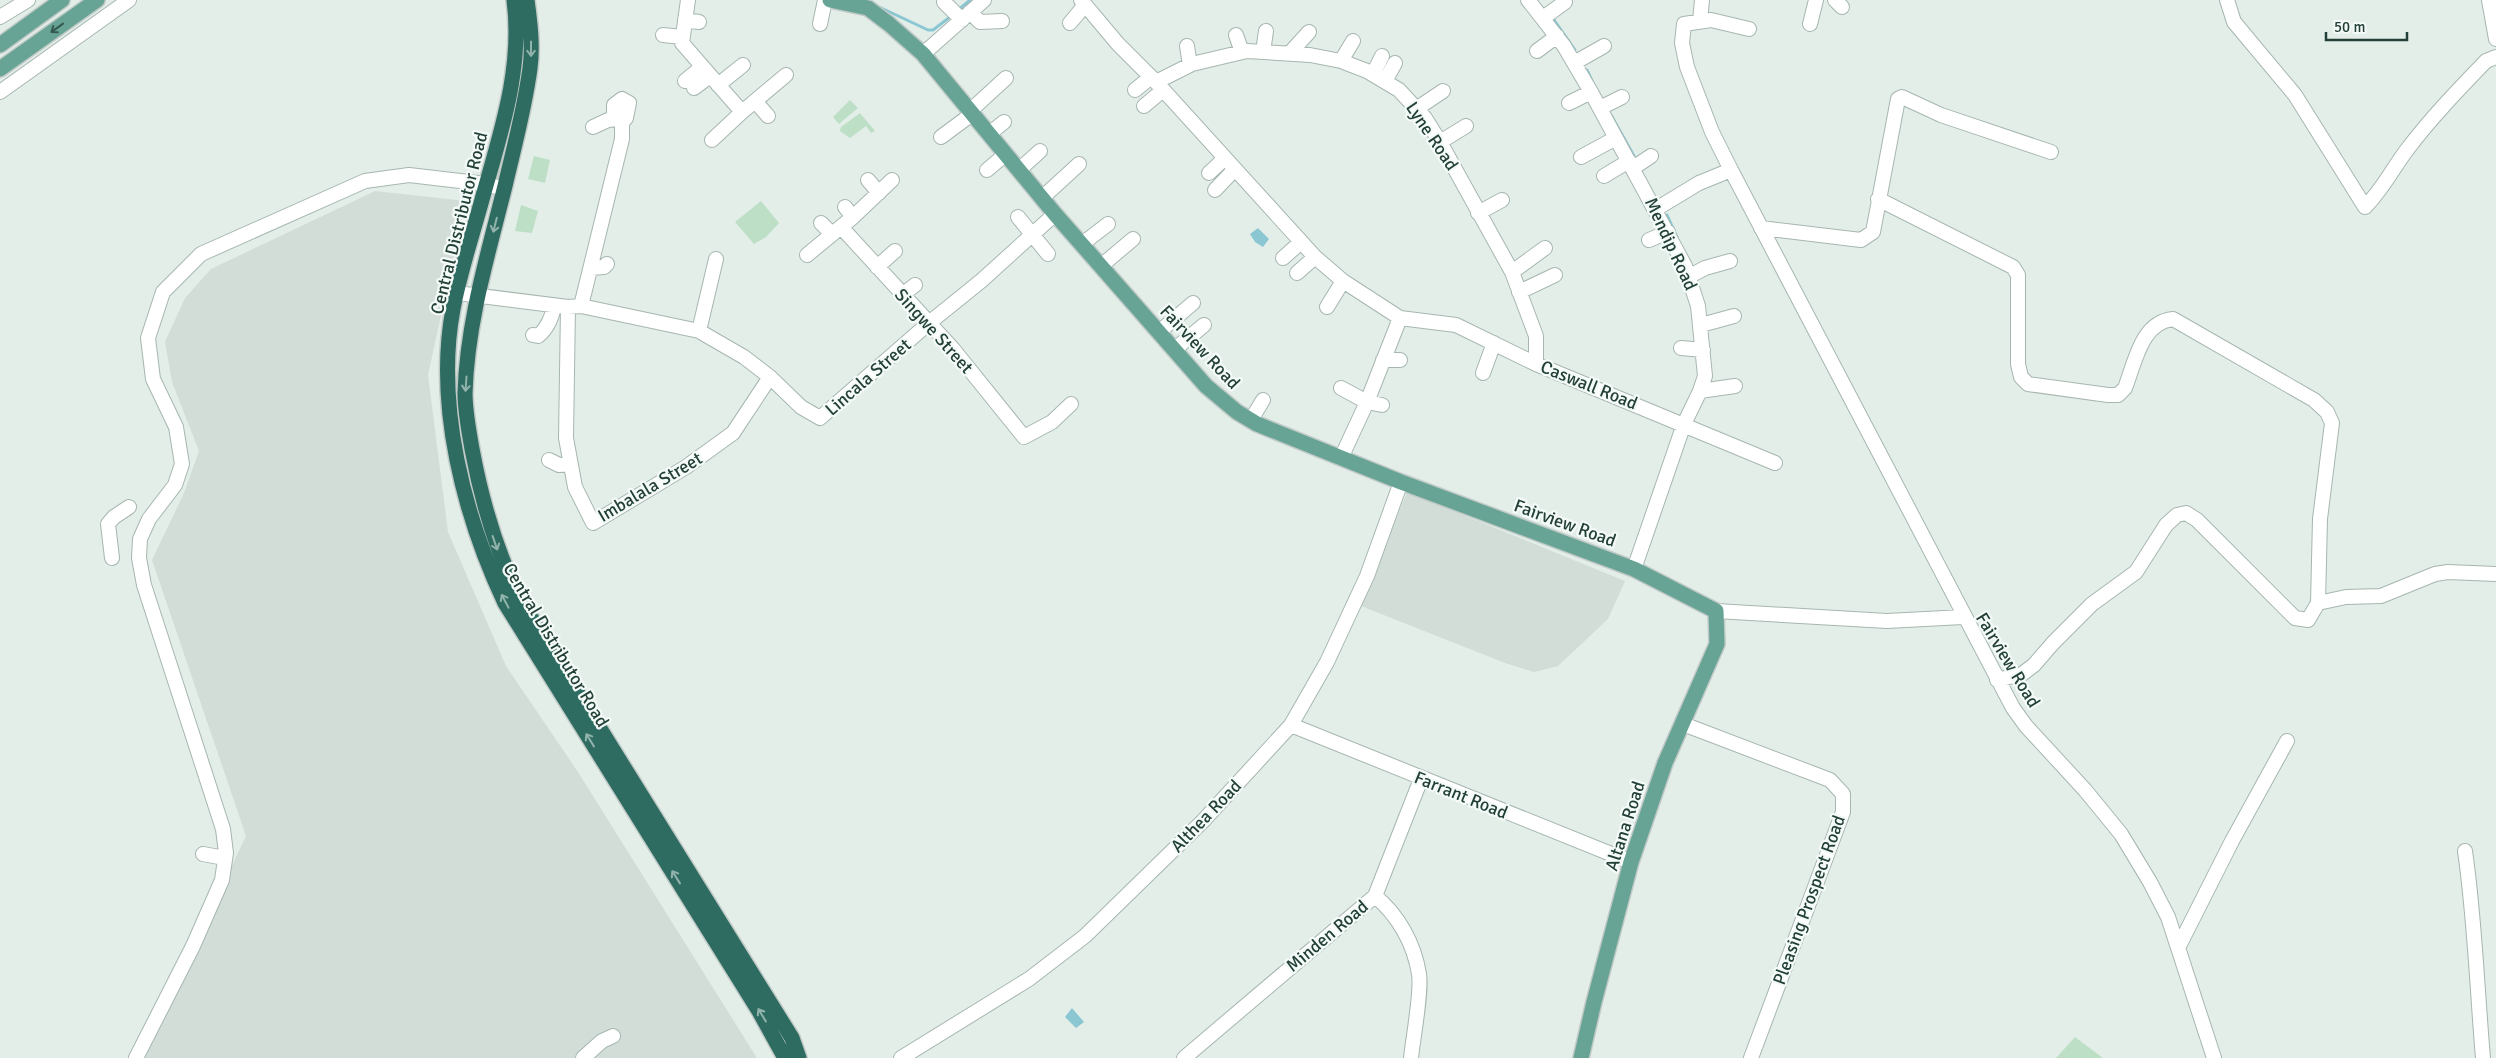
<svg xmlns="http://www.w3.org/2000/svg" width="2496" height="1058" viewBox="0 0 2496 1058" font-family="Signika,sans-serif">
	<rect width="100%" height="100%" fill="#e4eee9"/>
	<path fill="#d2ddd8" d="M375,191L466,201L428,375L448,532L506,666L578,772L757,1058H141L246,836L152,560L184,493L199,451L172,382L165,342L185,298L211,269Z
		M1407,492L1625,581L1608,619L1558,666L1534,672L1505,663L1361,606Z"/>
	<path fill="#bcdfc6" d="M850,100L858,108L839,124L833,117Z
		M860,113L875,131L871,133L866,126L850,138L840,131L841,127Z
		M534,156L550,160L545,183L528,179Z
		M761,201L779,223L766,237L754,244L735,222Z
		M521,205L538,211L532,233L515,231Z
		M2075,1037L2103,1058H2056Z"/>
	<path fill="#8bc7d3" d="M1258,228L1269,239L1263,247L1255,242L1250,234Z
		M1072,1008L1084,1022L1076,1028L1065,1017Z"/>
	<g fill="none" stroke-linecap="round" stroke-linejoin="round">
		<path stroke="#8bc7d3" stroke-width="3" d="M877,6L928,30H933L950,17
			M957,11L970,0
			M1552,17L1575,50
			M1587,70L1593,83
			M1611,115L1634,156
			M1667,215L1677,237"/>
		<g stroke="#a6b6b0" stroke-width="16">
			<path id="minor" d="M688,0L682,43L742,112L786,75
				M1081,0L1118,44L1156,82L1315,257L1343,281L1400,318L1456,325L1536,364L1775,463
				M1528,0L1564,46L1591,92L1685,266L1698,306L1705,376L1700,391L1684,424L1634,569
				M1835,0L1842,7
				M2227,0L2234,22L2295,95L2365,207C2382,190 2392,170 2406,151C2430,119 2458,90 2486,61L2496,57
				M2489,0L2496,39
				M944,2L962,20
				M970,12L980,22L1002,21
				M0,17L28,0
				M1543,18L1565,2
				M685,20L699,22
				M1700,21L1702,0
				M1070,23L1085,5
				M820,24L825,0
				M1810,24L1816,0
				M663,35L682,37
				M1236,35L1242,52
				M1187,46L1190,65
				M1537,51L1557,36
				M1263,52L1266,31
				M923,54L984,0
				M1289,54L1309,32
				M1341,61L1353,41
				M1574,63L1604,46
				M1373,74L1382,56
				M685,81L702,67
				M1385,81L1395,63
				M1156,82L1192,64L1247,51L1310,55L1341,61L1367,71L1399,90L1425,118L1440,142L1512,272L1536,336V364
				M718,85L743,65
				M694,88L710,76
				M1135,90L1151,77
				M0,92L129,0
				M622,99L629,103L626,118L622,122L614,116V105Z
				M755,101L768,116
				M1569,103L1591,92
				M1144,106L1163,90
				M1600,108L1622,97
				M1416,109L1443,91
				M970,111L1006,78
				M593,127L608,120L617,119
				M989,134L1004,122
				M941,137L972,114
				M712,140L742,112
				M1440,142L1466,126
				M1581,157L1616,138
				M1633,168L1651,156
				M987,170L1006,154
				M1019,170L1040,151
				M1731,170L1712,132L1687,67L1682,43L1684,24L1711,20L1749,29
				M1209,173L1224,159
				M1604,176L1629,161
				M868,180L879,193
				M1215,190L1235,169
				M1042,198L1079,164
				M1878,199L2013,267L2018,275V364L2021,377L2028,384L2108,395H2118L2125,388C2135,363 2141,322 2173,319L2314,400L2327,412L2332,423L2320,519L2318,603L2308,620L2295,618L2197,520L2186,513L2177,515L2166,525L2136,572L2092,604L2053,643L2034,665L2022,674L1997,680
				M845,207L853,217
				M1656,209L1699,183L1731,170L2013,708L2026,726L2085,790L2121,834L2150,882L2168,917L2214,1058
				M1478,213L1502,200
				M1018,217L1048,254
				M821,223L832,234
				M841,227L953,349L1024,437L1052,422L1071,404
				M1761,228L1861,240L1873,232L1898,99L1902,97L1941,115L2051,152
				M1649,240L1668,232
				M1082,244L1108,224
				M807,255L853,217L892,180
				M1283,258L1301,242
				M1101,266L1133,239
				M877,267L895,251
				M591,268L604,267L607,264
				M1512,272L1545,248
				M1297,273L1315,257
				M1688,277L1705,268L1730,261
				M1519,292L1555,275
				M457,293L568,307L581,306L699,331L744,357L770,377L801,407L820,418L929,323L981,281L1055,214
				M902,295L915,285
				M581,306L622,139V122
				M568,307L566,438L575,487L593,523L686,467L733,433L770,377
				M1327,307L1343,281
				M1701,325L1734,316
				M699,331L716,259
				M1159,332L1193,303
				M533,335L538,336C548,328 552,317 554,306
				M1681,348L1703,350
				M1175,349L1204,325
				M1383,360H1400
				M1483,373L1494,343
				M1341,388L1367,402L1382,405
				M1700,391L1735,386
				M1251,420L1263,400
				M1341,458L1367,402L1400,318
				M549,460L559,465L570,464
				M112,558L108,524L114,517L129,507
				M2318,603L2346,597L2381,596L2435,574L2448,572L2496,574
				M1716,611L1887,621L1963,617
				M1683,724L1830,780L1843,794V812L1751,1058
				M1291,725L1631,862
				M2465,851C2475,920 2477,989 2483,1058
				M203,854L219,857L226,853
				M1375,896C1398,915 1414,943 1419,974C1422,991 1413,1038 1411,1058
				M2178,948L2232,841L2287,741
				M136,1058L193,946L222,880L226,853L223,829L144,585L139,558L140,539L149,519L175,485L182,464L176,427L153,379L148,338L163,292L201,254L365,181L409,175L486,184L504,189
				M583,1058L602,1041L613,1036
				M901,1058L1029,979L1085,936L1203,821L1291,725L1327,662L1367,576L1401,482
				M1184,1058L1375,896L1421,779"/>
		</g>
		<g stroke="#c1cac7" stroke-width="18">
			<path id="major" d="M830,0L868,8L889,24L923,54L1055,214L1206,386L1237,412L1257,424L1401,482L1634,569L1716,611L1717,644L1665,763L1631,862L1594,1002L1581,1058
				M0,45L62,0
				M0,69L97,0"/>
		</g>
		<g stroke="#c1cac7" stroke-width="18">
			<path id="highway" d="M514,0C523,67 501,132 483,196C473,233 460,271 453,309C435,405 464,516 505,603L759,1011L785,1058
				M527,0C530,22 533,46 530,68C525,107 514,147 505,186C488,254 467,323 465,393C465,412 469,431 472,449C482,503 496,551 520,600L792,1038L799,1058"/>
		</g>
		<use href="#minor" stroke="#fff" stroke-width="14"/>
		<use href="#major" stroke="#67a495" stroke-width="15"/>
		<use href="#highway" stroke="#2e6c61" stroke-width="15"/>
	</g>
	<defs><path id="oneway-shaft" d="M-6 0H5M1.5-3L5.5 0L1.5 3" fill="none" stroke-width="1.6" stroke-linecap="round" stroke-linejoin="round" transform="scale(1.25)"/></defs>
	<use stroke="#34594f" href="#oneway-shaft" transform="translate(57 28) rotate(144)"/>
	<g stroke="#91b3ac">
		<use href="#oneway-shaft" transform="translate(531 49) rotate(90)"/>
		<use href="#oneway-shaft" transform="translate(495 225) rotate(104)"/>
		<use href="#oneway-shaft" transform="translate(466 384) rotate(94)"/>
		<use href="#oneway-shaft" transform="translate(495 543) rotate(71)"/>
		<use href="#oneway-shaft" transform="translate(505 601) rotate(-118)"/>
		<use href="#oneway-shaft" transform="translate(590 740) rotate(-122)"/>
		<use href="#oneway-shaft" transform="translate(676 877) rotate(-122)"/>
		<use href="#oneway-shaft" transform="translate(762 1015) rotate(-121)"/>
	</g>
	<g text-anchor="middle" dominant-baseline="central" stroke-width="4.5" stroke-linejoin="round" paint-order="stroke">
		<g font-size="18" fill="#234038" stroke="#f4faf7">
			<text transform="translate(1432 136) rotate(56)">Lyne Road</text>
			<text transform="translate(459 223) rotate(-76)">Central Distributor Road</text>
			<text transform="translate(1671 244) rotate(65)">Mendip Road</text>
			<text transform="translate(934 331) rotate(48)">Singwe Street</text>
			<text transform="translate(1200 347) rotate(47)">Fairview Road</text>
			<text transform="translate(868 377) rotate(-41)">Lincala Street</text>
			<text transform="translate(1589 385) rotate(22)">Caswall Road</text>
			<text transform="translate(650 487) rotate(-31)">Imbalala Street</text>
			<text transform="translate(1565 523) rotate(20)">Fairview Road</text>
			<text transform="translate(556 645) rotate(59)">Central Distributor Road</text>
			<text transform="translate(2008 660) rotate(59)">Fairview Road</text>
			<text transform="translate(1461 795) rotate(22)">Farrant Road</text>
			<text transform="translate(1206 816) rotate(-46)">Althea Road</text>
			<text transform="translate(1625 826) rotate(-72)">Altana Road</text>
			<text transform="translate(1809 900) rotate(-70)">Pleasing Prospect Road</text>
			<text transform="translate(1327 936) rotate(-40)">Minden Road</text>
		</g>
	</g>
	<path d="M2326 32v8h81v-8" fill="none" stroke="#234038" stroke-width="2.5"/>
	<text x="2334" y="32" font-size="15" fill="#234038" stroke="#f4faf7" stroke-width="4" paint-order="stroke">50 m</text>
</svg>
